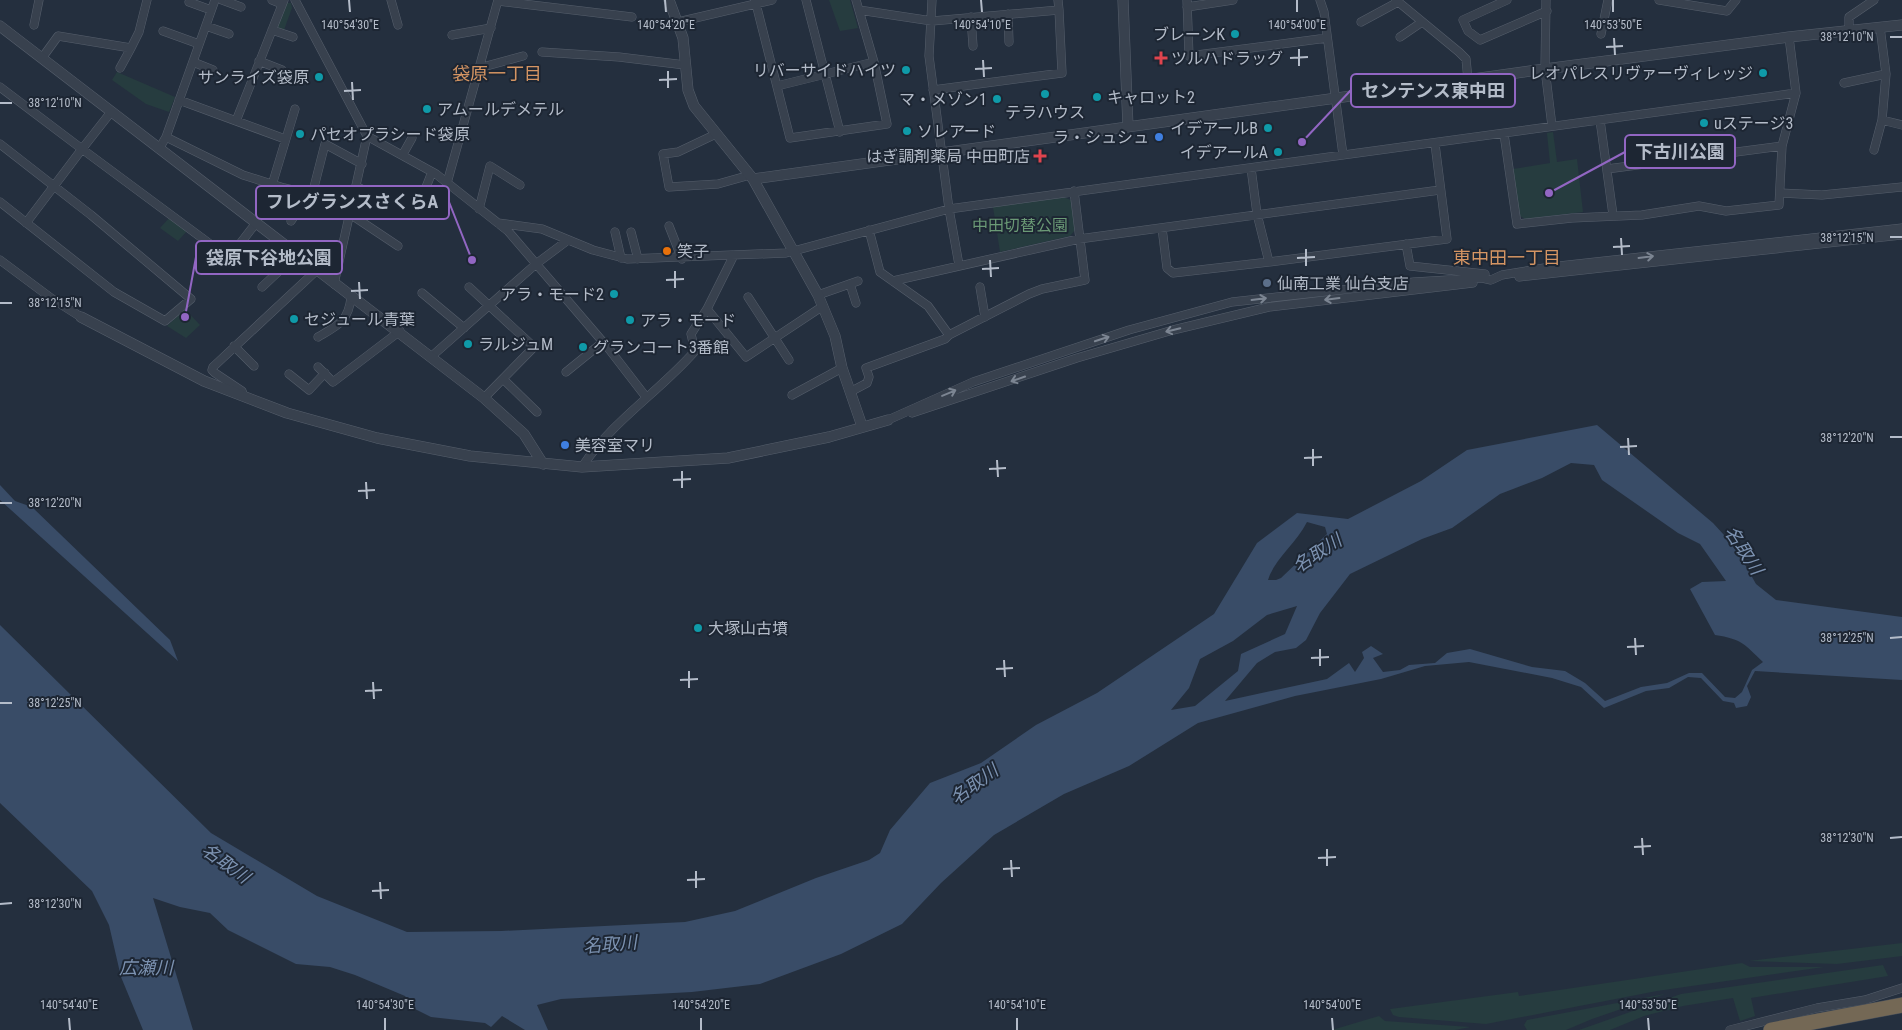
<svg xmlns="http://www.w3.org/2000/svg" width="1902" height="1030" viewBox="0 0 1902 1030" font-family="'Roboto Condensed','Noto Sans JP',sans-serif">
	<rect width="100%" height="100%" fill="#242f3e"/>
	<path fill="#263c3f" d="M829,0H850L858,28L840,31Z
		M287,3H291L292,8L284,30L277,28Z
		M117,72L175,97L169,112L146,104L112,80Z
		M1553,132L1557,162L1577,159L1583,212L1525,219L1520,216L1513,169L1550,163L1547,133Z
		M1063,197L1071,200L1075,230L1070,236L1000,252L993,207Z
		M170,217L187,231L178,241L160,228Z
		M185,309L200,325L186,338L167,326Z
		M1902,943V956L1837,964L1749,961Z
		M1742,963L1750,967H1824L1657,991L1486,1024L1399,1017L1393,1015L1390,1009L1518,992L1519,996Z
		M1883,965L1888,976L1751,998L1755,1016L1740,1021L1733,998L1683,1006L1644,1016L1610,1030H1579L1681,994Z
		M1665,994L1592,1019L1566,1030H1527L1524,1025L1527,1020Z
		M1379,1016L1385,1021L1470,1027L1455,1030H1332Z"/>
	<path fill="#394c67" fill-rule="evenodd" d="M1597,425L1713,523L1735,547L1756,584L1776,600L1902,617V680L1755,671L1747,686L1751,697L1747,706L1736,708L1734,703L1723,701L1701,678L1688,677L1669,688L1646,691L1604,708L1581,687L1552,678L1469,662L1425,666L1381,679L1295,696L1198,723L1129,766L1064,794L994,835L941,883L902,924L841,954L760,984L692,992L561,999L537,1005L548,1030H525L502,1016L491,1027L485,1023L431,1017L415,1009L405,996L355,975L330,967L296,964L228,930L210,913L180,907L153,898L193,1030H143L121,977L109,925L92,891L0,803V625L211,833L317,896L407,932L501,931L685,922L735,911L816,878L869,860L880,853L890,830L930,783L981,763L1036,725L1097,693L1214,614L1257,543L1297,513L1348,519L1421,481L1467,450ZM1571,463L1594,465L1602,480L1678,533L1700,544L1726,581L1702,582L1690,589L1715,635C1742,639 1744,644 1763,662L1752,670L1742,692L1735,698L1725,697L1702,673H1689L1667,683L1641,687L1605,701L1585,683L1565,671L1532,667L1470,649L1447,653L1435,663L1409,665L1400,670L1383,672L1373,658L1383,654L1371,646L1362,652L1364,658L1355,672L1349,663L1327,679L1225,701L1257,663L1275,652L1296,648L1306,640L1320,613L1350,574L1422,539L1452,528L1500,494L1542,478ZM1307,522L1325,527L1327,534L1281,578L1276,580H1268C1275,558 1296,544 1307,522ZM1297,606L1285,634L1241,654L1238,671L1195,706L1171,710L1189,688L1200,659L1233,641L1267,615Z
		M0,485L15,501L32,507L170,640L178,661L0,500Z"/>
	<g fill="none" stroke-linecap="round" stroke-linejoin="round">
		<g stroke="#565f6c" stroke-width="9">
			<path id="minor" d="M222,0L241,7
				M272,0L282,4
				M295,0L367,136
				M391,0L398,25
				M755,0L790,138L887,124L874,62
				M806,0L840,132
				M932,0L929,56L949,209L959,265
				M1187,0L1189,56L1327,38
				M1320,0L1324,12L1343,155
				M1396,0L1459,52L1466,59L1468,80
				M1507,0L1463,20L1468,31L1480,40L1547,11
				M1546,0L1545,69L1552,126
				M1659,0L1727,11L1736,0
				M498,1L632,17
				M189,2L211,10
				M1187,7L1233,0
				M859,10L932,21L1059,10L1058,0
				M1008,14L1009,42
				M971,17L973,46
				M678,22L772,0
				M1361,22L1398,2
				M34,25L39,0
				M206,26L229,34
				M272,30L293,37
				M1849,30V17L1874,0
				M163,31L199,44
				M1601,34L1608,0
				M452,35L491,28
				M1400,37L1422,22
				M542,52L619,57L685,65
				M42,58L58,36L131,48L139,32L147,0
				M259,61L282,70
				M193,62L213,70
				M120,68L131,48
				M479,68L523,56
				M1844,83L1886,74
				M777,86L874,62L856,0
				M0,87L82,149L111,112
				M933,90L1062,73L1059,10
				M179,100L285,139
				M1600,120L1613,215
				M1882,120L1902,125
				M236,121L284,0
				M716,134L678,152L663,154L669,187L718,184L750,175
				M1504,134L1517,224L1572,218L1642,215L1699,206L1726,211L1779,205L1782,146L1796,93L1789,37
				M166,137L215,0
				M0,144L91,215L191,299L165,321L114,292L0,202
				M159,149L166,137L243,175L284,188L352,204
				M1874,150L1882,120L1886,74L1880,27
				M403,154L412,138
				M1251,168L1257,214L1269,262L1447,239L1435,144
				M1607,169L1782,146
				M447,183L498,0
				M272,185L295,109
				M356,186L384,202
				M1780,193L1822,195L1902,187
				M312,195L325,144L362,164
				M419,205L432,172
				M479,209L490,166L520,185
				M350,214L398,246
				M291,221L299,209L303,193
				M26,223L82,149L229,258L256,223
				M498,223L542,229L593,250L627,259L786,253L949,209L1796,93
				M669,226L682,259
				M1162,228L1167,268L1173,273L1269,262
				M869,230L880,272L928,306L949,335
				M615,232L621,258
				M631,232L638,259
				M1406,244L1410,266L1485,274
				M0,260L51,298L81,317
				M1519,277L1902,235
				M893,281L1079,239L1440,190
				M334,284L367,136L436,174L508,231L609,349L646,397
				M850,284L856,303
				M262,287L296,255
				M469,287L534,347L484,398
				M980,287L985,317
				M422,293L464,328
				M818,295L858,281
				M748,297L789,360
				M707,309L746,357L823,306
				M318,337C337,326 349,321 351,297
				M234,346L254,366
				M432,356L536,264L568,240
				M318,367L333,382L400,331
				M566,372L603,342
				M289,374L309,390L325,373
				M503,379L537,412
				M850,392L867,383L869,377L866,368L945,339L949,335L1029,294L1042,289L1085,280L1074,191
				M792,395L842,368
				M244,397L242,391L215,373L212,370L213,367L317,270
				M912,413L1077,358L1173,330L1269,307L1473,283
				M888,420L973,382L1129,330L1232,302L1414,282L1482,278L1491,280L1502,275L1550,267L1902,228
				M582,467C612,421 659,392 695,351L691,334L707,309L734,255
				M1730,1030L1817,1008L1865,1000L1902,988"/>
		</g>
		<g stroke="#565f6c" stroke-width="11">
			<path id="tertiary" d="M669,0L683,38L688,90L694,106L753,179L818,295L835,336L842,368L862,426
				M1123,0L1128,127
				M0,26L484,398L524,434L543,464
				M753,179L1545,69L1789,37L1902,25
				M81,317L204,381L287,413L377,438L470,456L582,467L728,458L829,437L888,420"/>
		</g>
		<g stroke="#434c59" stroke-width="16">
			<path id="motorway" d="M1771,1030L1902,1005"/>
		</g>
		<use href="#minor" stroke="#38414e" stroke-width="8"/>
		<use href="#tertiary" stroke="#38414e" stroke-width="10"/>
		<use href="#motorway" stroke="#746855" stroke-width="15"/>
	</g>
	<defs><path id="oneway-shaft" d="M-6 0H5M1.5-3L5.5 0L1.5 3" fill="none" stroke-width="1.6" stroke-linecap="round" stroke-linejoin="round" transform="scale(1.25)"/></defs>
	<g stroke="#7c8592">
		<use href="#oneway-shaft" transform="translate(1646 257) rotate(-7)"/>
		<use href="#oneway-shaft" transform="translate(1259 299) rotate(-7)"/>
		<use href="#oneway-shaft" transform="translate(1332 299) rotate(173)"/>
		<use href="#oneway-shaft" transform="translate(1173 330) rotate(166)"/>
		<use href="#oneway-shaft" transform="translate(1102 339) rotate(-18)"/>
		<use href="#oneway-shaft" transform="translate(1018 379) rotate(161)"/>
		<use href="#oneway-shaft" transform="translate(949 393) rotate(-23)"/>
	</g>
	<path fill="none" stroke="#b4bcc9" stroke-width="2" d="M349,0L350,12M665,0L666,12M981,0L982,12M1297,0V12M1613,0V12M1890,37H1902M1614,38L1615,55M1606,47L1623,46M1299,49V66M1290,58L1308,57M983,60L984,77M975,69L992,68M668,71V88M659,80L677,79M352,82L353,100M344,91L361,90M0,103H12M1890,237H1902M1621,238L1622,255M1613,247L1630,246M1306,249V266M1297,258L1315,257M990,260L991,277M982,269L999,268M675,271V288M666,280L684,279M359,282L360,299M351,291L368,290M0,303H12M1890,437H1902M1628,438L1629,455M1620,447L1637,446M1313,449V466M1304,458L1322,457M997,460L998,477M989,469L1006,468M682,471V488M673,480L691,479M366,482L367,499M358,491L375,490M0,503H12M1635,638L1636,655M1890,638L1902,637M1627,647L1644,646M1320,649V666M1311,658L1329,657M1004,660L1005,677M996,669L1013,668M689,671V688M680,680L698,679M373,682L374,699M365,691L382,690M0,703H12M1642,838L1643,855M1890,838L1902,837M1634,847L1651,846M1327,849V866M1318,858L1336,857M1011,860L1012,877M1003,869L1020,868M696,871V888M687,880L705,879M380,882L381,899M372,891L389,890M0,904L12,903M69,1018L70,1030M385,1018V1030M701,1018V1030M1017,1018V1030M1332,1018L1333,1030M1648,1018L1649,1030"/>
	<g fill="#0f9aa8" stroke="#1d2633" stroke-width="2">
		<circle cx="1235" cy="34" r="5"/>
		<circle cx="906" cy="70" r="5"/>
		<circle cx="1763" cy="73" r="5"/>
		<circle cx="319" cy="77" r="5"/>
		<circle cx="1045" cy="94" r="5"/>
		<circle cx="1097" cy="97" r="5"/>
		<circle cx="997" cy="99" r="5"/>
		<circle cx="427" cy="109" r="5"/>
		<circle cx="1704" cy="123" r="5"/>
		<circle cx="1268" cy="128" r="5"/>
		<circle cx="907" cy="131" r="5"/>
		<circle cx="300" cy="134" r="5"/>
		<circle cx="1278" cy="152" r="5"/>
		<circle cx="614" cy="294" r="5"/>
		<circle cx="294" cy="319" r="5"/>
		<circle cx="630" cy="320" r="5"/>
		<circle cx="468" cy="344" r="5"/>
		<circle cx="583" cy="347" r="5"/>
		<circle cx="698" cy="628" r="5"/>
	</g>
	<g fill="#e0444e" stroke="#1d2633" stroke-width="2">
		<path d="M1158.5 50.5h5v5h5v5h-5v5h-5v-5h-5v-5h5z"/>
		<path d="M1037.5 148.5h5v5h5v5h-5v5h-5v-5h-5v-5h5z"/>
	</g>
	<g fill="#3f7fe0" stroke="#1d2633" stroke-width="2">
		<circle cx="1159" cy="137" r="5"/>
		<circle cx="565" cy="445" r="5"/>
	</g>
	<circle fill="#e8710a" stroke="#1d2633" stroke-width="2" cx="667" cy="251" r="5"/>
	<circle fill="#5c6f8a" stroke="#1d2633" stroke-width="2" cx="1267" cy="283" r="5"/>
	<g text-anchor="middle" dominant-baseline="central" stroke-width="4" stroke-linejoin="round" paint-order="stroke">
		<g font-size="16" fill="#b4bcc9" stroke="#1d2633" text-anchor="start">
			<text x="1225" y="34" text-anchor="end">ブレーンK</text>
			<text x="1171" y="58">ツルハドラッグ</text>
			<text x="896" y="70" text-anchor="end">リバーサイドハイツ</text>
			<text x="1753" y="73" text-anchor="end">レオパレスリヴァーヴィレッジ</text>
			<text x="309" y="77" text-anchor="end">サンライズ袋原</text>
			<text x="1107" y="97">キャロット2</text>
			<text x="987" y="99" text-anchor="end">マ・メゾン1</text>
			<text x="437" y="109">アムールデメテル</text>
			<text x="1045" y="112" text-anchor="middle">テラハウス</text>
			<text x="1714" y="123">uステージ3</text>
			<text x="1258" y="128" text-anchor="end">イデアールB</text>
			<text x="917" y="131">ソレアード</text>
			<text x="310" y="134">パセオプラシード袋原</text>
			<text x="1149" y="137" text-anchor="end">ラ・シュシュ</text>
			<text x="1268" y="152" text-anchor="end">イデアールA</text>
			<text x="1030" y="156" text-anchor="end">はぎ調剤薬局 中田町店</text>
			<text x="677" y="251">笑子</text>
			<text x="1277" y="283">仙南工業 仙台支店</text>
			<text x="604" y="294" text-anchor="end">アラ・モード2</text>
			<text x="304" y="319">セジュール青葉</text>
			<text x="640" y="320">アラ・モード</text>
			<text x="478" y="344">ラルジュM</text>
			<text x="593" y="347">グランコート3番館</text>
			<text x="575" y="445">美容室マリ</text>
			<text x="708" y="628">大塚山古墳</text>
		</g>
		<g font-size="16" fill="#6b9a76" stroke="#1d2633">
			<text x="1020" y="225">中田切替公園</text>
		</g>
		<g font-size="18" fill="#d59563" stroke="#1d2633">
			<text x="497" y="73">袋原一丁目</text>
			<text x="1507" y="257">東中田一丁目</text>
		</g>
		<g font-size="18" font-style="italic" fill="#7c92b1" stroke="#1d2633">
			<text transform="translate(1744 550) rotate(57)">名取川</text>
			<text transform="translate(1317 553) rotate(-33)">名取川</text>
			<text transform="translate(974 784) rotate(-36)">名取川</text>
			<text transform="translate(226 863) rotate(36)">名取川</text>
			<text transform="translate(610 944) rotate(-5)">名取川</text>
			<text x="146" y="967">広瀬川</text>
		</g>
	</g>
	<g font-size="12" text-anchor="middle" fill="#b4bcc9" stroke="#1d2633" stroke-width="4" stroke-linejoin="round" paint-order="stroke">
		<text x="350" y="29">140°54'30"E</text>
		<text x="666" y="29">140°54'20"E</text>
		<text x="982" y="29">140°54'10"E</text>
		<text x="1297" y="29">140°54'00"E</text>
		<text x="1613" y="29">140°53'50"E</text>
		<text x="1847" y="41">38°12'10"N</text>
		<text x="55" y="107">38°12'10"N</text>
		<text x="1847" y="242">38°12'15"N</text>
		<text x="55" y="307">38°12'15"N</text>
		<text x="1847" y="442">38°12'20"N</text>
		<text x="55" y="507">38°12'20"N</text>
		<text x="1847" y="642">38°12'25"N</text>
		<text x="55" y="707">38°12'25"N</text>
		<text x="1847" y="842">38°12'30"N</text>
		<text x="55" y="908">38°12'30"N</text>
		<text x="69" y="1009">140°54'40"E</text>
		<text x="385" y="1009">140°54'30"E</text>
		<text x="701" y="1009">140°54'20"E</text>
		<text x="1017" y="1009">140°54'10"E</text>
		<text x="1332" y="1009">140°54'00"E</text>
		<text x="1648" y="1009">140°53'50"E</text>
	</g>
	<path fill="none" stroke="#9266c3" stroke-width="2" d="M1302 142L1351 90M1549 193L1625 152M472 260L449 202M185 317L196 257"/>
	<g fill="#9266c3" stroke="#1d2633" stroke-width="2">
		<circle cx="1302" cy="142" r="5"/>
		<circle cx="1549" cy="193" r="5"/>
		<circle cx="472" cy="260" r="5"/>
		<circle cx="185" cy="317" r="5"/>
	</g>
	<g fill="#1d2633" stroke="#9266c3" stroke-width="2">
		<rect x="1351" y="74" width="164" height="33" rx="5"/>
		<rect x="1625" y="135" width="110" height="33" rx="5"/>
		<rect x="256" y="186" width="193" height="33" rx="5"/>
		<rect x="196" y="241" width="146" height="33" rx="5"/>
	</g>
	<g font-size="18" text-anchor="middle" font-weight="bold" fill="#b4bcc9">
		<text x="1433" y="97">センテンス東中田</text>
		<text x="1680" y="158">下古川公園</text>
		<text x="352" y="208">フレグランスさくらA</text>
		<text x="269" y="264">袋原下谷地公園</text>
	</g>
</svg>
